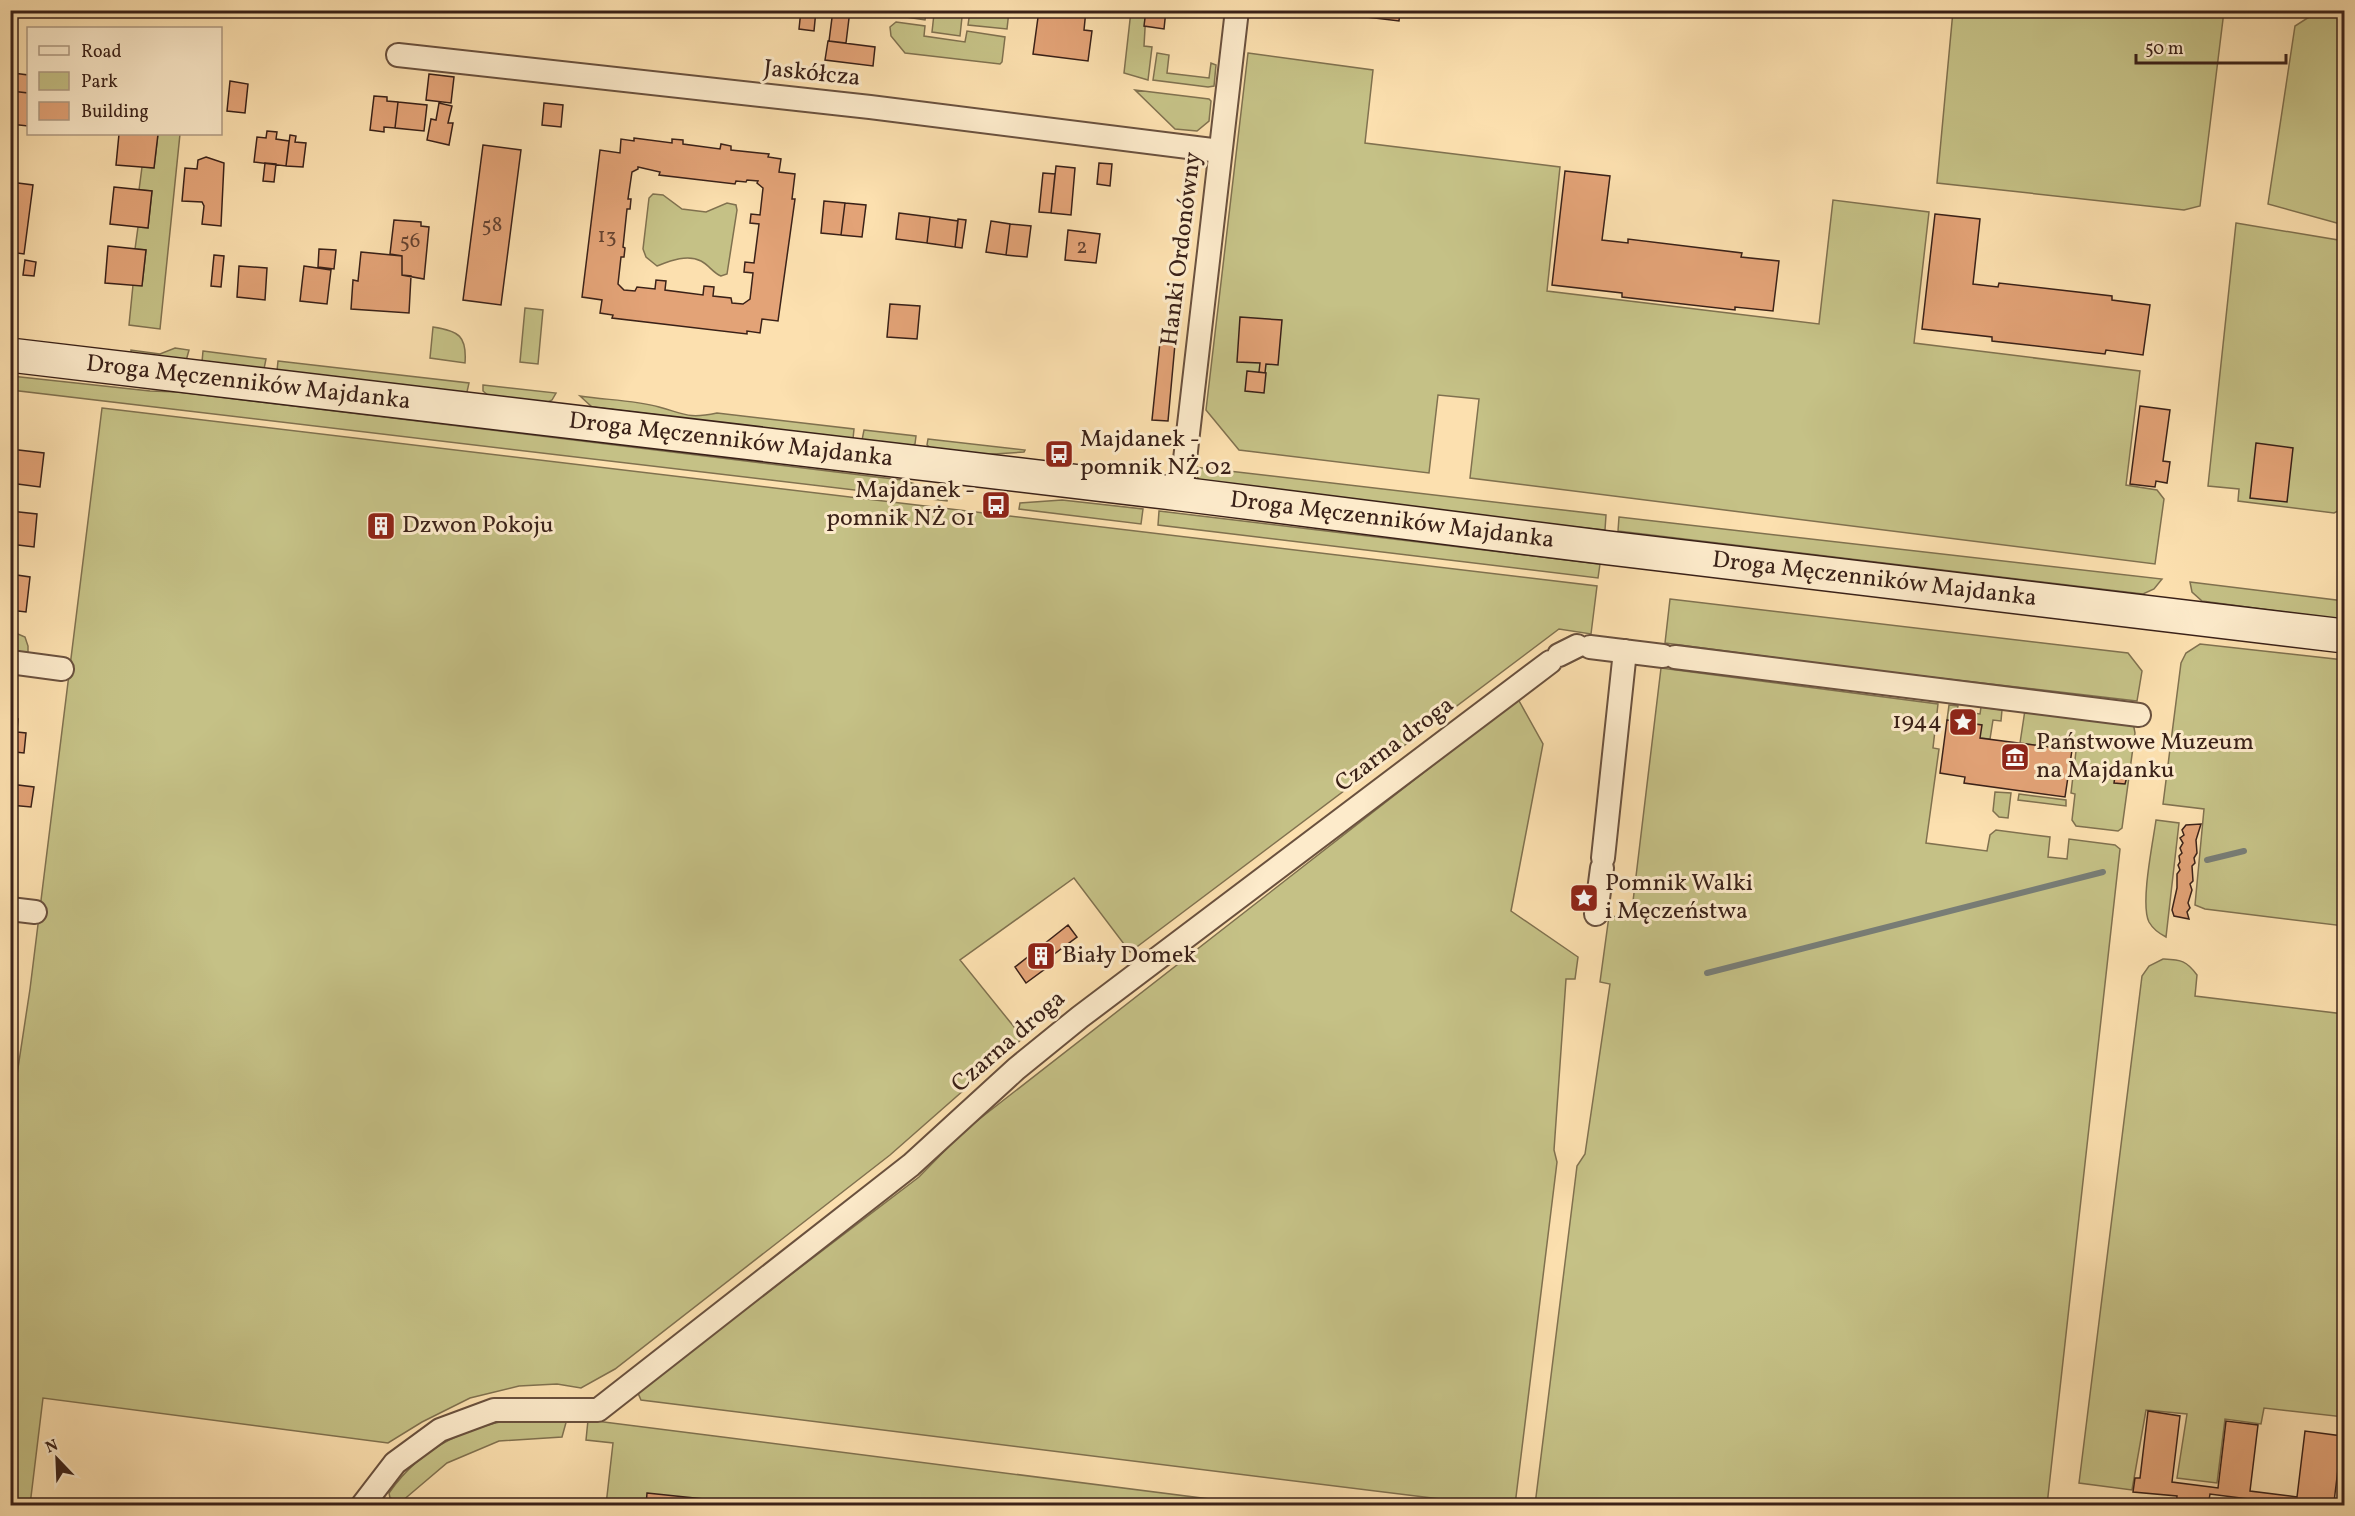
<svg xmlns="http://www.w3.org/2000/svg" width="2355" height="1516" viewBox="0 0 2355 1516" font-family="Vollkorn,serif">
	<rect width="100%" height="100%" fill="#fce0af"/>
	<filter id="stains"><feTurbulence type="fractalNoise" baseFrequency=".00333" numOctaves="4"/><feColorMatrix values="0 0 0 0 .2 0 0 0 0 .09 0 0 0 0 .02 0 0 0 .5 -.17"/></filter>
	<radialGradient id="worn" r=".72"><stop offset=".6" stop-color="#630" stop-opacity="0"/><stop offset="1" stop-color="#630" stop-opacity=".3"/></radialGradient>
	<path fill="#c5c186" stroke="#80714f" stroke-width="1.5" d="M2320,10L2344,11V225L2268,204L2295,26Z
		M880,11V10L927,11L925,20L880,13Z
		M970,11H1009L1007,29L968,25Z
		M1131,11H1146L1144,46L1152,47L1148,80L1124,73Z
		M1953,11H2224L2200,206L2184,210L1937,183Z
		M934,14L962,17L960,36L932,32Z
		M896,22L925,26L924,36L965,42L967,31L1005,37L1002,62L1000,64L905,53L891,36L890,27Z
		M1157,53L1169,55L1167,73L1209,78L1211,63L1216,65L1214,86L1208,87L1153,80Z
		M1248,53L1373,70L1365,143L1560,167L1547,291L1819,324L1833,200L1929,212L1914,343L2140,371L2126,485L2157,490L2164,499L2155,564L1470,478L1479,399L1438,395L1429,473L1239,450L1206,410Z
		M1135,90L1209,99L1211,101L1209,121L1197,131L1175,129Z
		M158,134H180L160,329L129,325L133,285H142L146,250L135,249L138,227L148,228L152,191L139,190L142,167L154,168Z
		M653,194L663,195L682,209L706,212L727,203L736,205L737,210L727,274L721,276C713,273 709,265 701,261C687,254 670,261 657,266L646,257L643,249L649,198Z
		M2236,223L2344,241V508L2334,513L2238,501L2239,489L2208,486Z
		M525,308L543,310L538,364L520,362Z
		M433,327C459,331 467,336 465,363L430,358Z
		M175,348L189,350L186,361L131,354V350L160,354Z
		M203,351L266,359L264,369L202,362Z
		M278,361L469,383L467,392L463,394L277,371Z
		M11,376L150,391L179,392L902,480L948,494L947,501L11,390Z
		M483,385L556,393L552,400L546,403L490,397L483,391Z
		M580,396C605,400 634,400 659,407C685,414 688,419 717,413L854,429L853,439L592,407Z
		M102,408L1597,586L1591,634L1559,629L1130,952L1074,878L960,960L1023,1038L890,1155L615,1369L581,1388L557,1384L519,1386L470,1398L422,1422L388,1443L43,1398L30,1505L11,1506V1114L30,989Z
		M864,430L916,436L915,444L911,446L862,440Z
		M928,439L1025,450L1024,452L978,455L931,448L927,445Z
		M1194,467L1606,515L1605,530L1481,517L1201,482L1194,473Z
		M1062,500L1143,509L1141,524L1019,509L1020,503Z
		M1159,511L1600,564L1598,578L1158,525Z
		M1619,517L2162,579L2154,589L2143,594L1618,531Z
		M2190,582L2344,601V620L2202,601L2192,592Z
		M1670,599L2128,653L2142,671L2137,701L1860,669L1665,643Z
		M11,631L25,637L28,646V653L11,650Z
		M2200,644L2344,660V926L2205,909L2195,905L2204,809L2163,804L2181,663L2186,653Z
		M1661,668L1938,704L1933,748L1939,749L1926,843L1987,851L1990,835L1996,830L2050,837L2048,857L2067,859L2069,839L2115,845L2120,849L2047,1505H1535L1577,1166L1585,1154L1610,984L1600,982L1609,916L1631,918Z
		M1518,699L1543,744L1511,911L1578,957L1575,979H1566L1554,1150L1557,1162L1515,1505H1489L641,1400L638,1393L642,1388L919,1177L964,1131Z
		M1949,705L1958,706L1957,711L1980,714L1981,707L2002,710L2001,721L1993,720L1990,739L1980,738L1947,720Z
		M2025,710L2133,722L2135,733L2122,828L2118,831L2076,826L2072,820L2075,794L2071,793L2076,751L2020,743Z
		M1995,792L2011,793L2008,818L1999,817L1993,811Z
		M2019,794L2066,800V806L2018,800Z
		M2156,820L2179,823L2166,937C2158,933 2153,929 2149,922C2140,904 2153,842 2156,820Z
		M2163,959C2181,960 2186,960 2197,975L2195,996L2344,1014V1417L2264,1408L2261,1424L2225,1419L2217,1483L2177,1478L2187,1414L2146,1410L2132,1490L2079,1483L2142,976L2149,966Z
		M527,1417L567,1419L562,1437L499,1441L447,1463L401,1502L390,1498L389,1493C422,1445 470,1425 527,1417Z
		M588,1420L1257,1505H606L613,1443L586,1440Z"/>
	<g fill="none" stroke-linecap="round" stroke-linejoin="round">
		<path stroke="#787d76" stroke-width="6" d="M2207,860L2244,851
			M1707,973L2103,872"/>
	</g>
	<path fill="#e3a377" stroke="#3a2118" stroke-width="1.5" fill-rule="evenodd" d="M10,10H19L17,22L10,21Z
		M801,10H816L814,31L799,29Z
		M833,10H850L846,43L829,41Z
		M1039,10H1086L1084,30L1092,31L1088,61L1033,54Z
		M1146,10H1166L1164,29L1144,26Z
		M1368,10H1424L1423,15L1400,12L1399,21L1367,17Z
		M828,41L875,47L873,66L825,60Z
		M13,73L28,75V93L11,91Z
		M429,74L454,77L451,103L426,100Z
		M230,81L248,84L245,113L227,111Z
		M11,91L28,93V126L10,124Z
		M374,96L387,97V101L398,102L395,128L384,127V132L370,130Z
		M398,102L427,105L424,131L395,128Z
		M439,103L452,106L448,123H453L449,145L427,140L431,119L436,120Z
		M544,103L563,105L561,127L542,125Z
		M267,131L277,132L276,139L289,141L286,166L254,162L257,137L266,138Z
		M119,134H158L154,168L116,165Z
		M290,135L296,136L295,142L306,143L303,167L286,166Z
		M634,138L672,143V139L683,140V144L720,149L721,144L731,146V150L769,154L768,157L781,159L779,172L795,174L792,199H795L778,321L762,319L760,333L747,331V334L612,318L613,315L600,313L602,300L582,297L600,150L620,153L621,139L634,141ZM638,167L660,172L659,175L735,184L736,181L746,182L747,180L758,181L757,183L763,188L760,215L751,214L750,223L759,224L754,263L745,262L744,272L753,273L750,299L743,304L732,303L731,298L713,296L714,287L704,286L703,295L665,290L666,281L656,280L655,289L637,287L635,291L624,290L618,284L621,257H624L625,248L623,247L627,209H630L631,199H628L632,172L638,169Z
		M483,145L521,150L501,305L463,300Z
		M206,157L224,163L221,226L202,224L204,206L202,202L182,201L185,168L197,169L198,160Z
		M265,163L276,164L274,182L263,181Z
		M1099,163L1112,164L1110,186L1097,184Z
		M1056,166L1075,168L1071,215L1051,213Z
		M1565,171L1610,176L1602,240L1628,243V239L1742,253L1741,257L1779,261L1773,311L1735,307V310L1622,297V293L1552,285Z
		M1043,173L1055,174L1051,213L1039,212Z
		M10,182L33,185L24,254L10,252Z
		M114,187L152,191L148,228L110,224Z
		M824,201L845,203L841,235L821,233Z
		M845,203L866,205L862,237L841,235Z
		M899,213L930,217L927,243L896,239Z
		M1935,214L1980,219L1973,284L1998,287L1999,283L2112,296V300L2150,305L2143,355L2106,350L2105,354L1992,341V337L1922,329Z
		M930,217L958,221L955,247L927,243Z
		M958,219L966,220L962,248L955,247Z
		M394,220L421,222V226L429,227L424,279L402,275V256L390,254Z
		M991,221L1010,224L1006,255L986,252Z
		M1010,224L1031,226L1027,257L1006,255Z
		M1068,230L1100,234L1096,263L1065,260Z
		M108,246L146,250L142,286L105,283Z
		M319,249L336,250L334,269L318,267Z
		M361,252L402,256V275L411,276L409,313L351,309L353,280L358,281Z
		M214,255L224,256L221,287L211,286Z
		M25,260L36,262L34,276L23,275Z
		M239,266L267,268L265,300L237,297Z
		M304,266L331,270L327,304L300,301Z
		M890,304L920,306L917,339L887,337Z
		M1240,317L1282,320L1278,365L1266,364L1265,373L1259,372L1260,363L1237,362Z
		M1160,342L1175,344L1168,421L1152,420Z
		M1247,371L1266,373L1264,393L1245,391Z
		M2140,406L2170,410L2163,461L2170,462L2167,483L2156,481L2155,487L2130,484Z
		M2256,443L2293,448L2287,502L2250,498Z
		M10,449L44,453L40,487L10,483Z
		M10,511L37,514L34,547L10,544Z
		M377,520L386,521L384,532L376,531Z
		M10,574L30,577L26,612L10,610Z
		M10,718L18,719L15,752L10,751Z
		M1947,720L1982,725L1980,738L2072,750L2065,797L1964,783L1965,777L1940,773Z
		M17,732L26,733L24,753L15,752Z
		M2119,768L2129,769L2125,784L2114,783L2116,769Z
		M10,784L34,787L31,807L10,805Z
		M2201,824L2196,840L2197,853L2194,858L2195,863L2192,866L2193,881L2190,884L2192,890L2188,903L2190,908L2187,912L2189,919L2174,916L2172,910L2177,888V874L2180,870L2178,865L2180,862L2179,856L2182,853L2180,848L2183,843L2180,838L2184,835L2182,830L2186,825Z
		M1068,925L1077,937L1045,961L1049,966L1026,983L1015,967Z
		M2148,1411L2180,1416L2172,1482L2211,1487L2218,1488L2226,1421L2258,1425L2250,1491L2290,1496L2297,1497L2305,1431L2342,1436L2334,1502L2344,1503V1506H2256V1500L2210,1494L2208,1506H2176L2177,1496L2133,1492L2135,1478H2140Z
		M647,1493L771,1506H646Z"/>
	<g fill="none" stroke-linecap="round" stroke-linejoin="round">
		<g stroke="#6a513e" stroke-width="26">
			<path id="street" d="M398,55L870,107L1220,151
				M1181,494L1237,10
				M1590,647L1663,656
				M1559,655L1577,646
				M1675,657L2139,715
				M10,662L62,669
				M1603,858L1625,651
				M10,909L35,912
				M1596,914L1602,868
				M362,1506L395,1463L440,1430L494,1410H598L911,1165L1016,1069L1080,1017L1550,662"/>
		</g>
		<g stroke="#3a2118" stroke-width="36">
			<g id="secondary">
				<path id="s1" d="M10,355L1181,494L1609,548L2344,636"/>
			</g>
		</g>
		<use href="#street" stroke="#fdebcb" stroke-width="22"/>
		<use href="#secondary" stroke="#fdebcb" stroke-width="33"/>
	</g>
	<defs>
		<g id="bus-square" transform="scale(1.5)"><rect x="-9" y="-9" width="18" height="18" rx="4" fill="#8f2418" stroke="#fdebcb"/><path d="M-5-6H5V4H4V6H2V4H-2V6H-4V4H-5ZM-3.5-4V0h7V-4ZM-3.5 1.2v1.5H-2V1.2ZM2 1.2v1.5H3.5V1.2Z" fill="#fff"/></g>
		<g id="building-square" transform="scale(1.5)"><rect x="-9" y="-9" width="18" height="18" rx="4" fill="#8f2418" stroke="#fdebcb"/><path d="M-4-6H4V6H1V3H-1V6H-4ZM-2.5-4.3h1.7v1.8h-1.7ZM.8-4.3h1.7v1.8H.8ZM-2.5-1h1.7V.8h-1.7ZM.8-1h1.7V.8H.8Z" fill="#fff"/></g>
		<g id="sight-square" transform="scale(1.5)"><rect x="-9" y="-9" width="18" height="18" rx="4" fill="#8f2418" stroke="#fdebcb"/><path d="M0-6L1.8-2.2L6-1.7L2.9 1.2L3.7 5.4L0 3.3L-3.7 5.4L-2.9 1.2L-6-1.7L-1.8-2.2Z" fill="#fff"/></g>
		<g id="museum-square" transform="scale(1.5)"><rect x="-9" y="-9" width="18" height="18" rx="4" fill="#8f2418" stroke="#fdebcb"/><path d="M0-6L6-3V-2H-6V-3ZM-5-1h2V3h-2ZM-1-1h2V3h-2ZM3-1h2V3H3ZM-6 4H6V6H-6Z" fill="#fff"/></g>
	</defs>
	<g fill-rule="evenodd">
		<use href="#bus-square" x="1059" y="454"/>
		<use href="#bus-square" x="996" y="505"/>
		<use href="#building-square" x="381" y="526"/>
		<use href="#sight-square" x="1963" y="722"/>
		<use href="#museum-square" x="2015" y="757"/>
		<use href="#sight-square" x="1584" y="898"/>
		<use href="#building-square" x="1041" y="956"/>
	</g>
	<g text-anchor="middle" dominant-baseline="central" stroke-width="6" stroke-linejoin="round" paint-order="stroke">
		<g font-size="21" fill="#644230">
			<text x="492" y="225">58</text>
			<text x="607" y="236">13</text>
			<text x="410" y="241">56</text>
			<text x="1082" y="247">2</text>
		</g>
		<g font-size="24" fill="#3a2118" stroke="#fdebcb">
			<text transform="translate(812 74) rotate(6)">Jaskółcza</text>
			<text transform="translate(1182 249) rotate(-83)">Hanki Ordonówny</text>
			<text stroke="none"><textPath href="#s1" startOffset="240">Droga Męczenników Majdanka</textPath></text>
			<text stroke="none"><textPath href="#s1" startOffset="726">Droga Męczenników Majdanka</textPath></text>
			<text stroke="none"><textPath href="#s1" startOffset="1392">Droga Męczenników Majdanka</textPath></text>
			<text stroke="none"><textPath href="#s1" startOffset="1878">Droga Męczenników Majdanka</textPath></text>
			<text transform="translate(1395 745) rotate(-37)">Czarna droga</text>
			<text transform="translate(1009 1042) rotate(-41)">Czarna droga</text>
		</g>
		<g font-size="24" fill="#3a2118" stroke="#fdebcb" text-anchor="start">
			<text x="1080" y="440">Majdanek -<tspan x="1080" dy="28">pomnik NŻ 02</tspan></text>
			<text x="975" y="491" text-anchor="end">Majdanek -<tspan x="975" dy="28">pomnik NŻ 01</tspan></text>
			<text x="402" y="526">Dzwon Pokoju</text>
			<text x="1942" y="722" text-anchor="end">1944</text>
			<text x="2036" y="743">Państwowe Muzeum<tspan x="2036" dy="28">na Majdanku</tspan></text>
			<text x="1605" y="884">Pomnik Walki<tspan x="1605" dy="28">i Męczeństwa</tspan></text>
			<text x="1062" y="956">Biały Domek</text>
		</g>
	</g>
	<rect width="2355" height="1516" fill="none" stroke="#fce0af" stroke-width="36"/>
	<rect x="12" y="12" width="2331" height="1492" fill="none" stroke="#3a2118" stroke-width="3"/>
	<rect x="18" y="18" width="2319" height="1480" fill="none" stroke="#3a2118" stroke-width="1.5"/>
	<rect x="27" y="27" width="195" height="108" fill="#fdebcb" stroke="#af9a83" stroke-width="1.5"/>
	<rect x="39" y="46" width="30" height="9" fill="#fdebcb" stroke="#af9a83" stroke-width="1.5"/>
	<text x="81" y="57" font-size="18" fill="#3a2118">Road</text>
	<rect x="39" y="72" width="30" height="18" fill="#c5c186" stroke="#af9a83" stroke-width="1.5"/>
	<text x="81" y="87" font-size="18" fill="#3a2118">Park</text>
	<rect x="39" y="102" width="30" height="18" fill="#e3a377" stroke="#af9a83" stroke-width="1.5"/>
	<text x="81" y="117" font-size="18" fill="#3a2118">Building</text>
	<g transform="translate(57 1459) rotate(337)" stroke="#fdebcb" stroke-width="4.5" paint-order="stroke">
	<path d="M0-4.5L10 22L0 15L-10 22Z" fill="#3a2118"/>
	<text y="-9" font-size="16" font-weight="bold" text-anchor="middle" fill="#3a2118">N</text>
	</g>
	<path d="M2136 54v9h150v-9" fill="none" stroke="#3a2118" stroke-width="3"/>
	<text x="2145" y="54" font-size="18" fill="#3a2118" stroke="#fdebcb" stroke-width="4.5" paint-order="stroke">50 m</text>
	<rect width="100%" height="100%" filter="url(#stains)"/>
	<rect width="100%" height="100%" fill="url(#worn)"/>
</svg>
